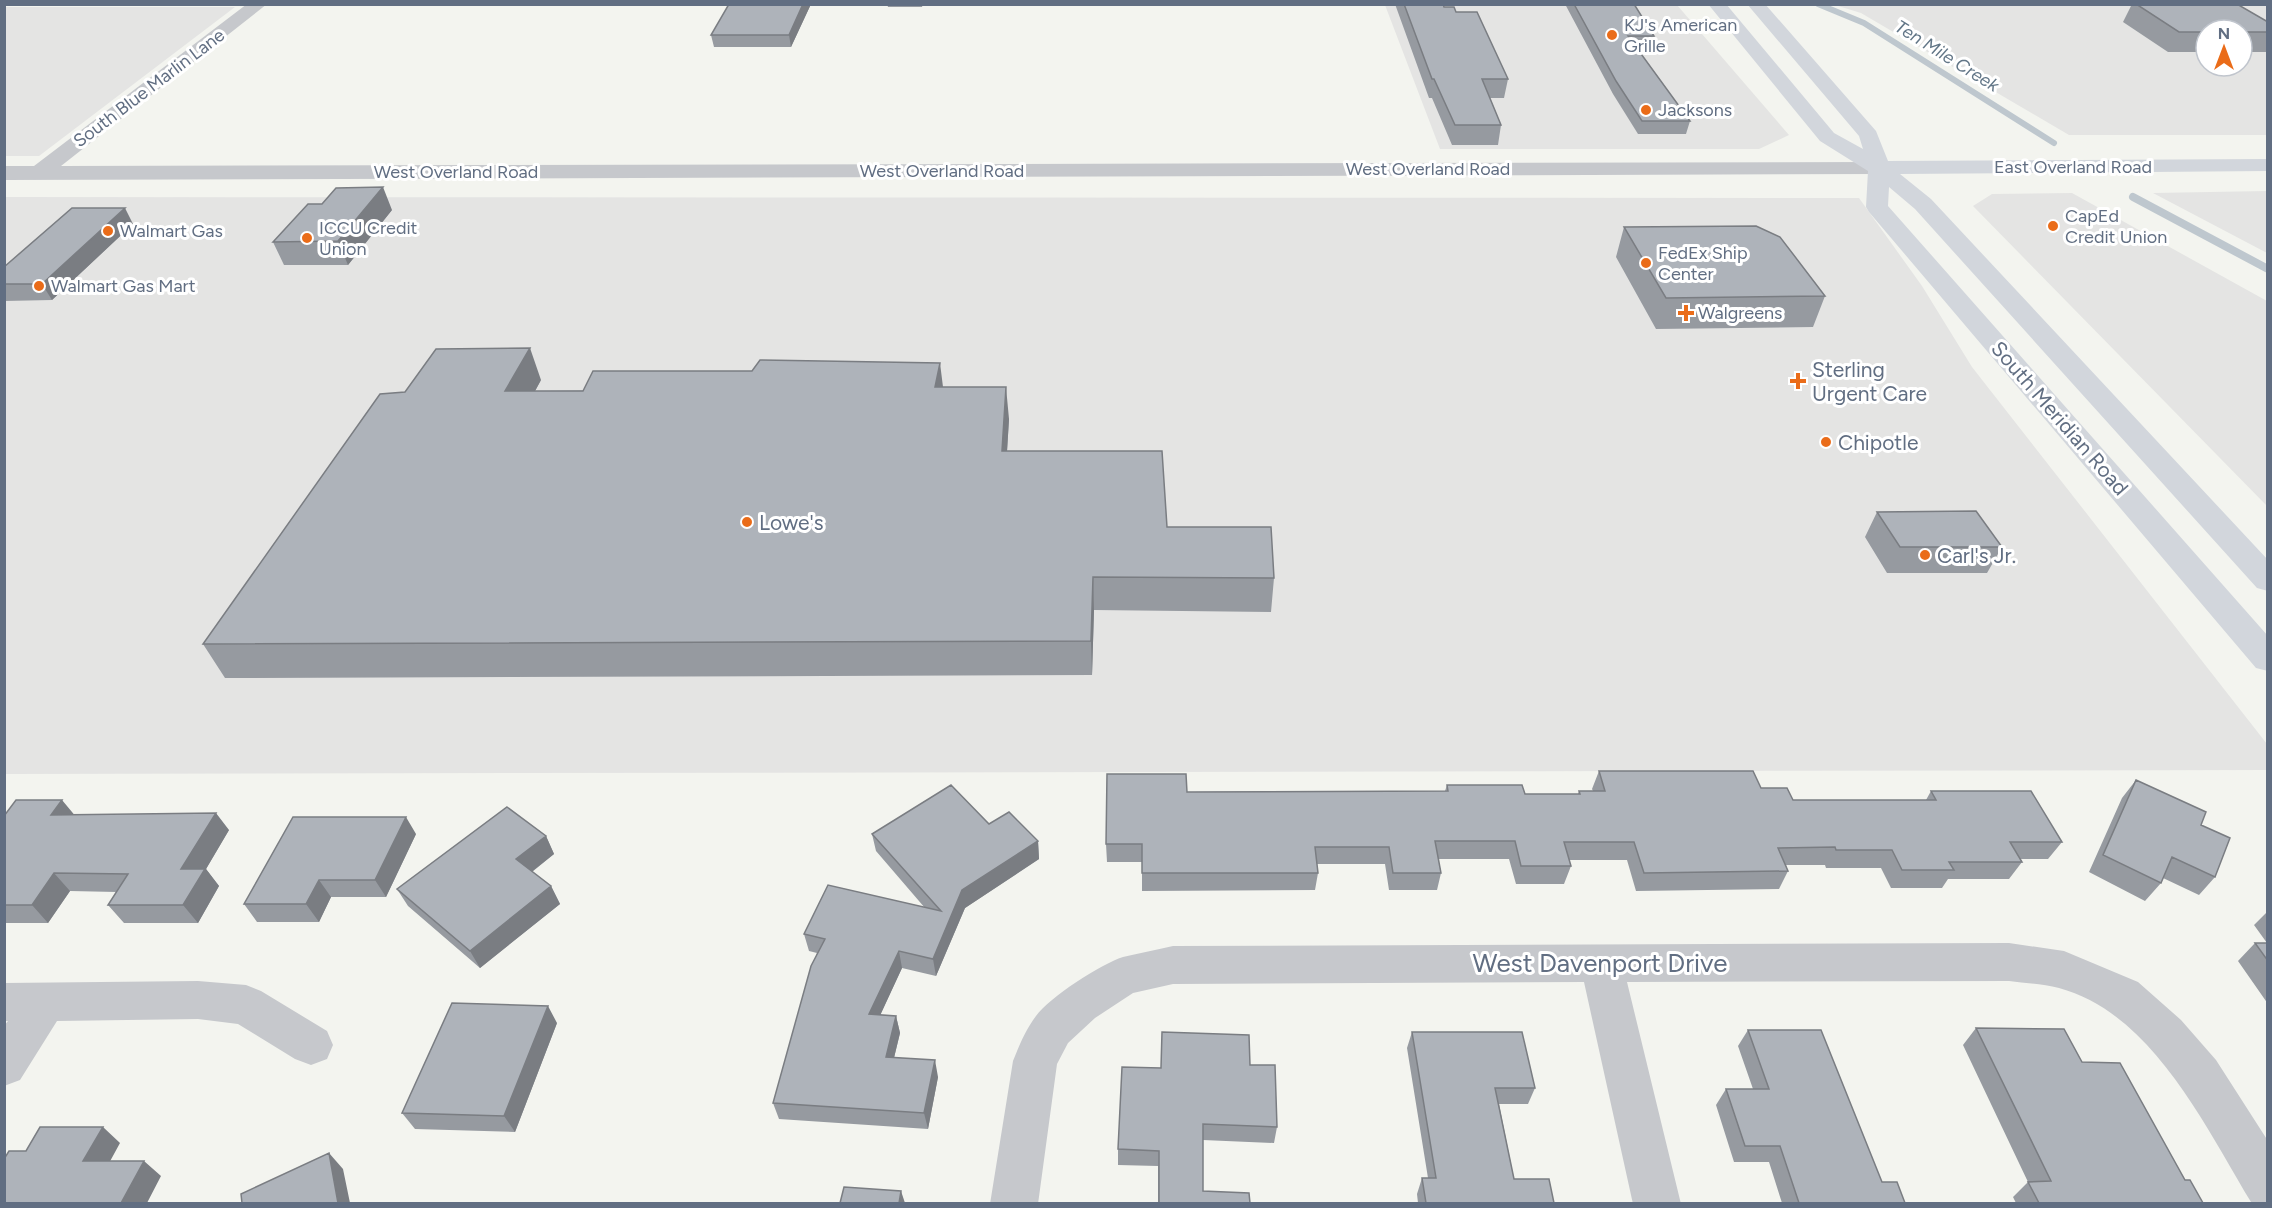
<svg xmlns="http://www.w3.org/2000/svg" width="2272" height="1208" viewBox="0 0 2272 1208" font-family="Figtree,sans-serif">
	<rect width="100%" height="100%" fill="#f3f4ef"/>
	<path fill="#e4e4e3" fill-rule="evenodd" d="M1385,5H1677L1789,135L1759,149H1440Z
		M1835,5H2267V135H2069L1861,13ZM2206,30H2242V66H2206Z
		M5,7H235L39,156H5Z
		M2267,191V253L2153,193Z
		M2072,193L2267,301V506L1973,206L1992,194Z
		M4,197L1859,198L1922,286L1972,367L2267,744V770L5,774Z"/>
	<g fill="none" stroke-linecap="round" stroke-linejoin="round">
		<path stroke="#bec7ce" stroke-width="6" d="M1818,4L1864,23L2054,143"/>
		<path stroke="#bec7ce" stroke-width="8" d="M2133,197L2268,269"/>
		<path fill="#c6c8cc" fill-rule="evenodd" d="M247,4H267L61,166L1879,162L1887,163L1890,168L1887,173L1879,174L4,180V166H34Z
			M2009,943L2064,951L2138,982L2181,1020L2216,1060L2268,1141V1204L2251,1202C2205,1126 2152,1013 2059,988C2043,984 2025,983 2009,981L1627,982L1681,1204H1633L1584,982L1173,984L1133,993L1095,1018L1068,1043L1057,1064L1038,1204H990L1013,1061C1019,1046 1026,1029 1036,1016C1050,997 1101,964 1123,957C1139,953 1157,950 1173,946Z
			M198,981L246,985L261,991L327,1031L333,1045L327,1059L311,1065L295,1059L238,1024L198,1019L57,1021L20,1080L4,1086V1026L8,1021H4V983Z"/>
		<path fill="#d2d6dc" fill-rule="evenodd" d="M1708,4H1726L1834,133L1863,149L1859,136L1747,4H1765L1876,131L1888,161L2268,159V171L1900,174L1931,199L2268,560V591L2257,588L1915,209L1889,187L1888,206L2268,636V671L2256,668L1869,212L1866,207L1868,171L1820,141Z"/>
	</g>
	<path fill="#969aa0" d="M811,4L791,47H714L711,35Z
		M887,4H923L922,7H888Z
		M1395,4H1443L1444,7L1508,79L1504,98H1490L1501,125L1498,145H1452L1432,98H1429Z
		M1565,4H1634L1654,36L1651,48H1637L1690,121L1686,134H1638L1613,94Z
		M2132,4H2237L2268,22V52H2242V30H2206V52H2168L2123,22Z
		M392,210L348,265H284L273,242Z
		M133,224L52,300L4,301V267Z
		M1624,227L1825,296L1813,327L1656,329L1616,257Z
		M541,380L535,391L943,387L1009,419L1007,451L1274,578L1271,612L1094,610L1092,675L225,678L203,644Z
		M1877,512L2002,547L1987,573H1887L1865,537Z
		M1599,771L1761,788L1793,800H1926L1931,791L2062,842L2048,859H2020L2022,862L2009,879H1948L1942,888H1891L1881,868H1826L1825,865H1786L1788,871L1779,889L1636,891L1627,860H1569L1571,866L1564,884H1516L1509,859H1438L1441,873L1437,890H1389L1385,864H1317L1318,873L1315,890L1142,891V862H1107L1106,844L1187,792L1445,791L1447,785L1525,794H1578L1579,791H1593L1592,789Z
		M2136,780L2201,825L2215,877L2199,895L2163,878L2161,883L2145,901L2089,872L2122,798Z
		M75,815L229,830L206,869L219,886L198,923H124L108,905L117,892L70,891L48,923H4V816Z
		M989,824L1038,841L1039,859L965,908L936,976L902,968L880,1015L896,1016L900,1033L894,1058L938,1077L928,1129L779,1119L773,1103L817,953L809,951L804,934L925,908L876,851L872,834Z
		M416,834L386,897H331L319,922H257L244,904Z
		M546,836L554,854L532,872L551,886L560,904L480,968L408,906L397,889Z
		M2268,911V1004L2238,961L2255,943H2267L2254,925Z
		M557,1023L515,1132L415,1129L402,1113Z
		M1976,1028L2082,1062L2185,1180L2203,1203H2016L2013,1197L2028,1182L1963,1045Z
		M1748,1030L1882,1182L1905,1203H1782L1769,1162H1734L1716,1105L1726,1089H1753L1738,1046Z
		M1412,1032L1535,1088L1528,1104H1499L1514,1179L1554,1203H1418L1417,1194L1422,1178H1428L1407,1048Z
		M1250,1065L1277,1127L1274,1143L1203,1140L1158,1203V1166L1118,1165V1149L1161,1068Z"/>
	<path fill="#7a7d82" d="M803,4H811L791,47L789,35Z
		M383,187L392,210L348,265L338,241Z
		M125,208L133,224L52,300L42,284Z
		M530,348L541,380L517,424L505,391Z
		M940,363L944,395L935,387Z
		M1006,387L1009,419L1005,484L1002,451Z
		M1093,577L1094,610L1092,675L1091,641Z
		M62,800L77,818L51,815Z
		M216,813L229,830L206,869L219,886L198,923L183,905L181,869Z
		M406,817L416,834L386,897L375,880Z
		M546,836L554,854L525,877L516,859Z
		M1038,841L1039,859L965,908L936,976L933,959L962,890Z
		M54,873L70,891L48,923L32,905Z
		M319,880L331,897L319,922L306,904Z
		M551,886L560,904L480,968L470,951Z
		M899,951L902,968L873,1031L869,1014Z
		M548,1006L557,1023L515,1132L504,1116Z
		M896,1016L900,1033L890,1074L886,1057Z
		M935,1060L938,1077L928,1129L924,1113Z
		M103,1127L120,1143L102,1176L83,1161Z
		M329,1153L343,1169L350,1203H338Z
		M144,1161L161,1176L147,1203H121Z
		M901,1191L905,1203H899Z"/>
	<path fill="#aeb3ba" stroke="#7a7d82" stroke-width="1.5" d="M729,4H803L789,35H711Z
		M1404,4H1443L1444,7H1454L1456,12H1477L1508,79H1482L1501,125H1455L1434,79H1432Z
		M1574,4H1634L1654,36H1628L1690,121H1642L1616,81Z
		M2136,4H2237L2268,22V32H2242V30H2206V32H2179Z
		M383,187L338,241L273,242L308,204H322L336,188Z
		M72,208H125L42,284H4V267Z
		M1756,226L1780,237L1825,296L1666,298L1624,227Z
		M530,348L505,391H583L593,371H752L760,360L940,363L935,387H1006L1002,451H1162L1167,527H1271L1274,578L1093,577L1091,641L203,644L380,394L405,392L436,349Z
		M1976,511L2002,547H1900L1877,512Z
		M1599,771H1753L1761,788H1787L1793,800H1936L1931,791H2031L2062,842H2010L2022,862H1949L1954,870H1902L1892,850H1836L1835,847L1778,848L1788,871L1644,873L1634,842H1564L1571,866H1521L1515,841H1435L1441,873H1393L1389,847H1315L1318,873H1142V844H1106L1107,774H1186L1187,792L1448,791L1447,785H1522L1525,794H1580L1579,791H1605Z
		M2136,780L2206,812L2201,825L2230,838L2215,877L2172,857L2161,883L2103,855Z
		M951,785L989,824L1009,812L1038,841L962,890L933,959L899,951L869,1014L896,1016L886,1057L935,1060L924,1113L773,1103L811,966L825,939L804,934L828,885L941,911L872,834Z
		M16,800H62L51,815L216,813L181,869H205L183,905H108L128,874L54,873L32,905H4V816Z
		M507,807L546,836L516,859L551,886L470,951L397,889Z
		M293,817H406L375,880H319L306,904H244Z
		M2255,943H2268V961Z
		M452,1003L548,1006L504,1116L402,1113Z
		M1976,1028L2064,1029L2082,1062L2120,1063L2185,1180H2190L2203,1203H2039L2028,1182L2051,1181Z
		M1748,1030H1821L1882,1182H1897L1905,1203H1799L1780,1146H1745L1726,1089H1769Z
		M1162,1032L1249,1035L1250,1065H1275L1277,1127L1203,1124V1191L1249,1193L1250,1203H1159V1151L1118,1149L1122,1067L1161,1068Z
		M1412,1032H1522L1535,1088H1495L1514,1179H1549L1554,1203H1426L1422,1178H1436Z
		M40,1127H103L83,1161H144L121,1203H4V1159L9,1151H26Z
		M329,1153L338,1203H242L241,1194Z
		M844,1187L901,1191L899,1203H840Z"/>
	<g fill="#ea6c19" stroke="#fff" stroke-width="2">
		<circle cx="1612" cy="35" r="6"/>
		<circle cx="1646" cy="110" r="6"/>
		<circle cx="2053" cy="226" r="6"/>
		<circle cx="108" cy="231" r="6"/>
		<circle cx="307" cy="238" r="6"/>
		<circle cx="1646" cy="263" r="6"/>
		<circle cx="39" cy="286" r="6"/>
		<path d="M1683 304h6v6h6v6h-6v6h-6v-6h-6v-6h6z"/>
		<path d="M1795 372h6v6h6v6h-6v6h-6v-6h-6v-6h6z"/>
		<circle cx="1826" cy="442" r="6"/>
		<circle cx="747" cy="522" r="6"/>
		<circle cx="1925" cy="555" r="6"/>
	</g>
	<g text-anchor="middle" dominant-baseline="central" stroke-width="6" stroke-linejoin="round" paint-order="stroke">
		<g font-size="18" fill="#616e82" stroke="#fff" text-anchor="start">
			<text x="1624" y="25">KJ's American<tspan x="1624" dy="21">Grille</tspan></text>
			<text x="1658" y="110">Jacksons</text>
			<text x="2065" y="216">CapEd<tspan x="2065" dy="21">Credit Union</tspan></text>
			<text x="319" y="228">ICCU Credit<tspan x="319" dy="21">Union</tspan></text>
			<text x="120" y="231">Walmart Gas</text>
			<text x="1658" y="253">FedEx Ship<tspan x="1658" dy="21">Center</tspan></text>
			<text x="51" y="286">Walmart Gas Mart</text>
			<text x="1698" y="313">Walgreens</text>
		</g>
		<g font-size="18" font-style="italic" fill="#627687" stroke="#fff">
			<text transform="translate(1947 56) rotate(32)">Ten Mile Creek</text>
		</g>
		<g font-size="18" fill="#616e82" stroke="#fff">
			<text transform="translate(149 88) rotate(-37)">South Blue Marlin Lane</text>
			<text x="2073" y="167">East Overland Road</text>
			<text x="1428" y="169">West Overland Road</text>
			<text x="942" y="171">West Overland Road</text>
			<text x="456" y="172">West Overland Road</text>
		</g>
		<g font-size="21" fill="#616e82" stroke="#fff" text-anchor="start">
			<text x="1812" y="369">Sterling<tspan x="1812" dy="24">Urgent Care</tspan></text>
			<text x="1838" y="442">Chipotle</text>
			<text x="759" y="522">Lowe's</text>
			<text x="1937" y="555">Carl's Jr.</text>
		</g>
		<g font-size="21" fill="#616e82" stroke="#fff">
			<text transform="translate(2060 418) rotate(49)">South Meridian Road</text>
		</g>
		<g font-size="26" fill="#616e82" stroke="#fff">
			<text x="1600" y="963">West Davenport Drive</text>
		</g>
	</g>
	<rect width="2272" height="1208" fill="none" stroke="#616e82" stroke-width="12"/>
	<g transform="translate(2224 48)"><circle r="28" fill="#ffffff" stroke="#c0c5cd" stroke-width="1.5"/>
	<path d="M0-4.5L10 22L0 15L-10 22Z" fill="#ea6c19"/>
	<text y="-9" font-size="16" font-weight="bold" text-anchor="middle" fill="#616e82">N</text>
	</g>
</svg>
